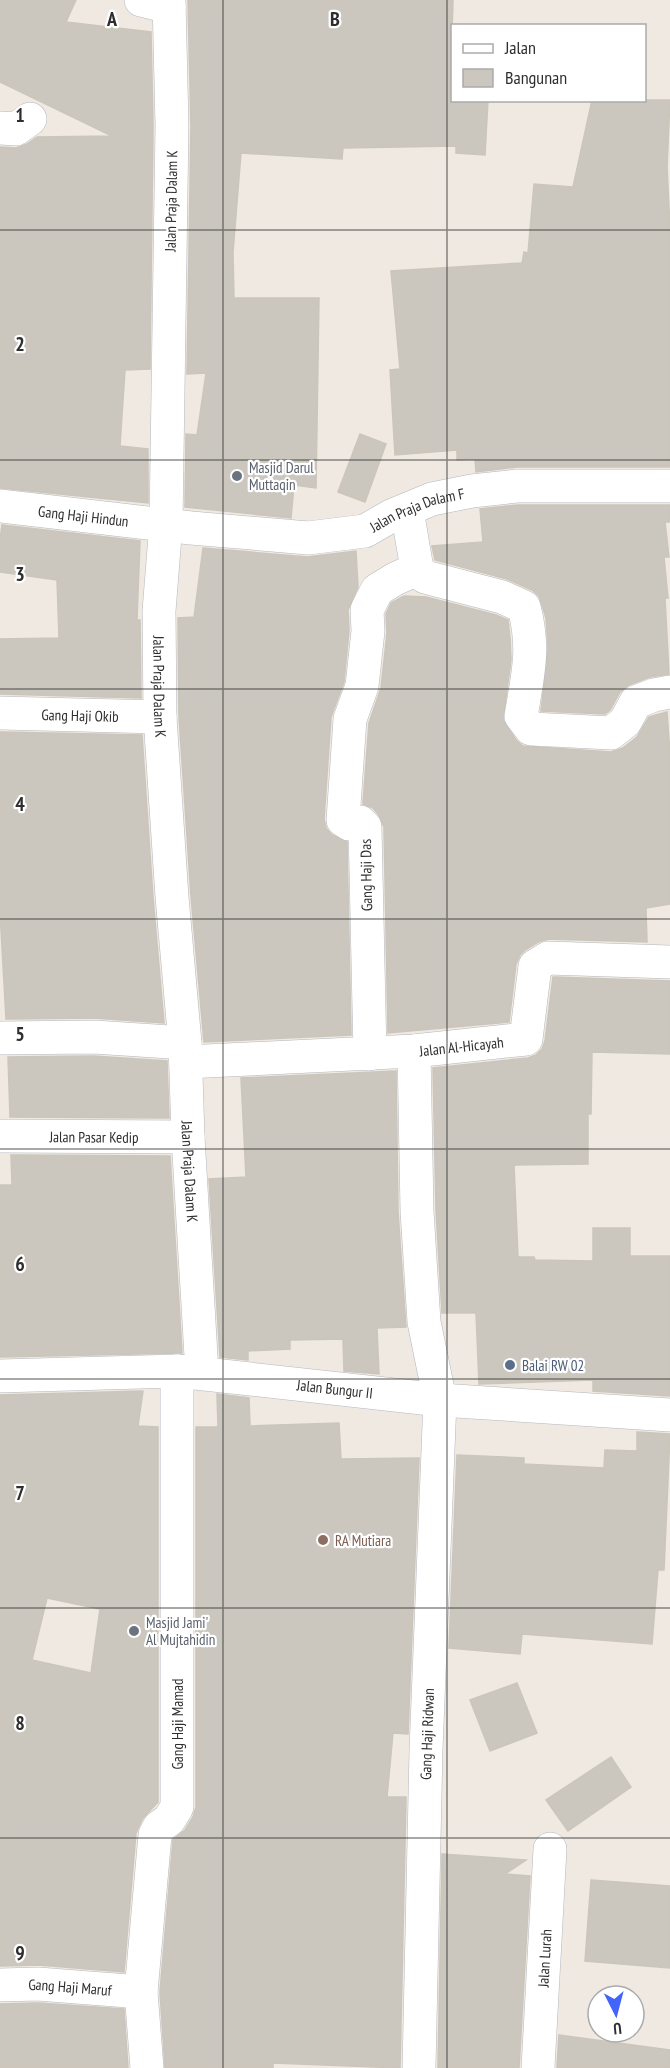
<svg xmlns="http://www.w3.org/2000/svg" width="670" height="2068" viewBox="0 0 670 2068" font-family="'PT Sans Narrow',sans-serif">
	<rect width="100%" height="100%" fill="#efe9e1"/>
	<path fill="#cbc7bf" stroke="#cbc5ba" stroke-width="1.5" fill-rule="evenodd" d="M0,0H76L66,22L151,32L153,126L150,369L125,370L120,446L148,449V503L0,488V147L16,148L27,144L37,137L112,136L0,82Z
		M188,0H453L450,100H488L485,155L456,153V146L343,148L342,159L241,153L233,252L234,298H319L316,488L294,485L291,518L185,507L186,434L197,435L206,373L187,374L191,126Z
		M592,100H670L667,167L670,228V467H517L476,472L475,459L457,460V450L395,455L390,370L400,369L391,271L522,263L524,252L528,253L534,184L573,187Z
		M360,434L386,444L365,502L338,492Z
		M518,505H670V522H665L669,557H664L668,598H665L669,674L650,677L629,685L620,692L610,710L605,714L541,711L548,648L546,618L539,596L532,590L507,579L435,560L432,546L483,542L480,509Z
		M2,525L140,541L137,620H140L141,698L0,694V639L59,638L57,580L0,572V540Z
		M203,548L307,557L356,551L358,587L348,610L349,630L344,682L331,717L324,819L326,828L332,835L347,841L351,1035L204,1042L191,896L179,716L178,618L194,617Z
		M404,596L426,597L496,615L508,620L510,638L511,660L503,720L516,740L523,746L611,752L623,748L637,737L649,717L667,712L670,754V904L646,908L647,942L549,939L538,942L525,950L520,955L516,964L509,1022L388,1033L384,827L378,814L373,808L363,804L369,723L381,688L387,633L386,614L391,603Z
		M0,732L142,735L153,898L164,1023L94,1018L6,1019L0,912Z
		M553,977L670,981V1054L592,1052L591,1114H588V1164L514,1165L518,1257H534L535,1260L593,1261V1228H630V1256H670V1396L593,1391V1380L479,1384L476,1313H442L436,1210L433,1068L528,1058L536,1055L542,1049L545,1041Z
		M93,1056L167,1061L169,1118L10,1117L8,1057Z
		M396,1071L398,1212L406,1327L377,1328L379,1374L344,1371L343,1339L290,1340V1349L248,1351V1360L220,1357L209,1179L246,1177L241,1078Z
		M11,1155L170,1156L182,1353L0,1357V1185H12Z
		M143,1391L138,1426L158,1427V1802L143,1818L136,1833L124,1972L39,1965L0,1966V1395ZM47,1598L100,1609L91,1673L32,1660Z
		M217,1394L249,1398L250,1426L339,1423L341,1459L419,1458L408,1734L393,1733L387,1797H406L400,2068L273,2063V2068H165L160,1992L173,1840L185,1830L193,1817L196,1807V1427H218Z
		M637,1432L670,1434L664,1570H658L652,1644L522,1634L520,1654L449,1648L457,1455L524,1458V1464L604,1468L605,1450L637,1451Z
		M517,1683L537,1733L490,1751L470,1700Z
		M611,1757L631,1787L568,1831L546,1800Z
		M442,1854L526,1860L505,1874L530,1876L519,2068H438Z
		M591,1880L670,1886V1968L585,1961Z
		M38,2003L124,2009L128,2068H0V2004Z
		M559,2035L670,2050V2068H557Z"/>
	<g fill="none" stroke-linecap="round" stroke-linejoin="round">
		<g stroke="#b4b7c1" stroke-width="34">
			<g id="minor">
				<path d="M141,0L169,7"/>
				<path d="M0,128L16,129L30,119"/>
				<path id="s1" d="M0,506L191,528L308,538L365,531L391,516L432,499L472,491L517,486H670"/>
				<path d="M407,510L417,569L425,577L502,597L524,607C535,649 528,674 521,716L531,729L611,733L625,722L636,702L654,695L670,692"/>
				<path id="s2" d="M0,713L160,717"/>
				<path d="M0,1038L94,1037L185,1043"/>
				<path d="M414,1051L417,1211L424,1322L440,1400L426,1750L419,2068"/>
				<path d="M370,1054L365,827L360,822L349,824L343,820L350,719L362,686L368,631L367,610L377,590L395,579L417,569"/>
				<path id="s3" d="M186,1062L414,1051L526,1039L535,966L548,958L670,962"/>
				<path id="s4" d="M0,1136L188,1137"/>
				<path id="s5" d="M0,1985L38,1984L141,1992"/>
				<path d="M147,2068L141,1992L155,1835L159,1827L169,1820L177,1807V1371"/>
				<path id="s6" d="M538,2068L550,1849"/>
			</g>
		</g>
		<g stroke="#b4b7c1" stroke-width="34">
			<g id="tertiary">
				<path id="s7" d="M169,0L172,126L166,524L159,611L160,717L172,897L185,1043L188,1137L202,1373"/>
				<path id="s8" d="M0,1376L177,1371L440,1400L670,1415"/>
			</g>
		</g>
		<use href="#minor" stroke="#fff" stroke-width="33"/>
		<use href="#tertiary" stroke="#fff" stroke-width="33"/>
	</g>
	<path fill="none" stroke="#2e2e2e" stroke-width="1.5" stroke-opacity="0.55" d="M223,0V2068M447,0V2068M0,230H670M0,460H670M0,689H670M0,919H670M0,1149H670M0,1379H670M0,1608H670M0,1838H670"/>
	<g fill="#6b7280" stroke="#fff" stroke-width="2">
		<circle cx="237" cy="476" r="6"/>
		<circle cx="134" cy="1631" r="6"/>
	</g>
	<circle fill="#5c6f8a" stroke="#fff" stroke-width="2" cx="510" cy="1365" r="6"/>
	<circle fill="#8d6e63" stroke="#fff" stroke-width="2" cx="323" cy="1540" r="6"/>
	<g text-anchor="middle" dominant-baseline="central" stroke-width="4.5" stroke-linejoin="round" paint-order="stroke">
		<g font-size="15" fill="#2e2e2e" stroke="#fff">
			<text transform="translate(171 201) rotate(-89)">Jalan Praja Dalam K</text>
			<text stroke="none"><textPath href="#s1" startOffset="424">Jalan Praja Dalam F</textPath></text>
			<text stroke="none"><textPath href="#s1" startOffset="84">Gang Haji Hindun</textPath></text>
			<text stroke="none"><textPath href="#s7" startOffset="687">Jalan Praja Dalam K</textPath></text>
			<text stroke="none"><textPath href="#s2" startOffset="80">Gang Haji Okib</textPath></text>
			<text transform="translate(366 875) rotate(-91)">Gang Haji Das</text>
			<text stroke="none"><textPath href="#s3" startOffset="276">Jalan Al-Hicayah</textPath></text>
			<text stroke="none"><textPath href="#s4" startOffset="94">Jalan Pasar Kedip</textPath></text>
			<text stroke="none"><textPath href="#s7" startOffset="1173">Jalan Praja Dalam K</textPath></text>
			<text stroke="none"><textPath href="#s8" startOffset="336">Jalan Bungur II</textPath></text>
			<text transform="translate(177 1724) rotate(-90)">Gang Haji Mamad</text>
			<text transform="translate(427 1734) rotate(-88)">Gang Haji Ridwan</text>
			<text stroke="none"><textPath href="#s6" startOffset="110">Jalan Lurah</textPath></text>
			<text stroke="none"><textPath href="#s5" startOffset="70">Gang Haji Maruf</textPath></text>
		</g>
		<g font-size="15" fill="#5b616d" stroke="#fff" text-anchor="start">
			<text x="249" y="467">Masjid Darul<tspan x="249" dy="17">Muttaqin</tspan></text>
			<text x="146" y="1622">Masjid Jami'<tspan x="146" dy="17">Al Mujtahidin</tspan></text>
		</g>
		<g font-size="15" fill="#4e5e75" stroke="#fff" text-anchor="start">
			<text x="522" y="1365">Balai RW 02</text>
		</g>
		<g font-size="15" fill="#785e54" stroke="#fff" text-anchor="start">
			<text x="335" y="1540">RA Mutiara</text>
		</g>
	</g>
	<g font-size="20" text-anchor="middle" font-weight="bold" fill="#2e2e2e" stroke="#fff" stroke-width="4.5" stroke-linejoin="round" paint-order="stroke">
		<text x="112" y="26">A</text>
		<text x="335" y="26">B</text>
		<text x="20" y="122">1</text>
		<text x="20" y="351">2</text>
		<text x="20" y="581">3</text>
		<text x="20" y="811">4</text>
		<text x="20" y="1041">5</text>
		<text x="20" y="1271">6</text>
		<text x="20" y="1500">7</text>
		<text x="20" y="1730">8</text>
		<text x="20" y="1960">9</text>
	</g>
	<rect x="451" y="24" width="195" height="78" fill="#ffffff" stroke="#ababab" stroke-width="1.5"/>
	<rect x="463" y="44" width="30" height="9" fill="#ffffff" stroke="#ababab" stroke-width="1.5"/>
	<text x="505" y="54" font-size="18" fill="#2e2e2e">Jalan</text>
	<rect x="463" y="69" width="30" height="18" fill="#cbc7bf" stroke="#ababab" stroke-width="1.5"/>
	<text x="505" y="84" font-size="18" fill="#2e2e2e">Bangunan</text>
	<g transform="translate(616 2014) rotate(174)"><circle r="28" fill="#ffffff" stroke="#ababab" stroke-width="1.5"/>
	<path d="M0-4.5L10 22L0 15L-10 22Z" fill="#4264fb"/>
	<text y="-9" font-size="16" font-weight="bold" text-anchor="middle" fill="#2e2e2e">U</text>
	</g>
</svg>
